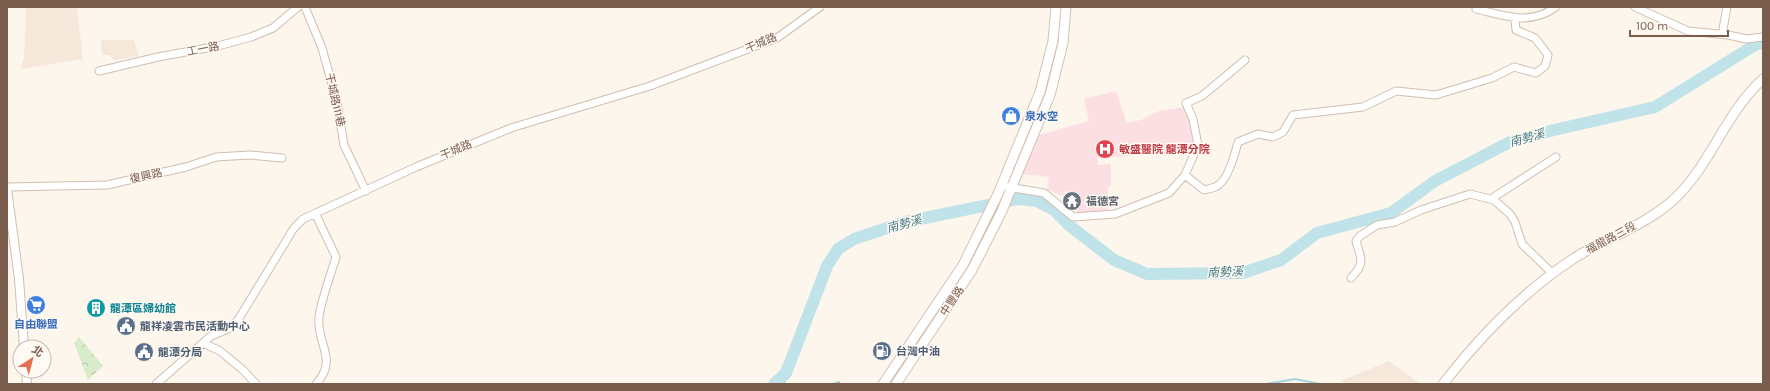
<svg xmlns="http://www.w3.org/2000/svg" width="1770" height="391" viewBox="0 0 1770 391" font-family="Karla,'Noto Sans TC',sans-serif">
	<defs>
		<pattern id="park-crowns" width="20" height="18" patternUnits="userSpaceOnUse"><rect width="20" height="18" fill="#d8ecc9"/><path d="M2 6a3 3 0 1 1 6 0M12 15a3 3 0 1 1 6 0" fill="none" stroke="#b4c2a5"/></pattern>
		<pattern id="water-ripples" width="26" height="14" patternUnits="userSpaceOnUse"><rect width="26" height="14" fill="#bfe3e8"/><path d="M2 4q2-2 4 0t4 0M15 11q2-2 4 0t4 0" fill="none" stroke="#a0bbbe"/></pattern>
	</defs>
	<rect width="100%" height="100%" fill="#fdf6ec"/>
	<path fill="#f5e8da" d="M26,7H77L83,59L21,69L24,56Z
		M101,40H134L139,56L114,60L109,55H102Z
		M1389,361L1421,384H1346L1341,381Z"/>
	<path fill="#fbdfe3" d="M1116,91L1127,123L1141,120L1159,111L1185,107L1195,143L1178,144L1179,153L1097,158L1098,165L1111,164V186L1108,187V212L1078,214L1076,202L1079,197L1065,190L1063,196L1047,190L1049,177L1021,174L1039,135L1089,121L1084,99Z"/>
	<path fill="url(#park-crowns)" d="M79,337L103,366L88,380L74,343Z"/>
	<path fill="url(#water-ripples)" stroke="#a5d3da" d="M1019,109L1009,126L1004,113Z"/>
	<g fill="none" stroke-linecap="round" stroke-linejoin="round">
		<path stroke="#a5d3da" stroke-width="2" d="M780,379L786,384
			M833,384L839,382L840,384
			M1266,384L1295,379L1320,384"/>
		<path stroke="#bfe3e8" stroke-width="12" d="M774,384L786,373L827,266L838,249L854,239L905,222L1018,199L1037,201L1054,210L1070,226L1114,260L1147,274L1243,273L1281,260L1317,233L1391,213L1435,181L1510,142L1554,130L1655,107L1755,45L1763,43"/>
		<g stroke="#d1beb0" stroke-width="9">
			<path id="minor" d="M305,7L322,48L337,102L344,145L366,191
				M1635,7L1688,31L1728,35L1747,39L1763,37
				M1476,9C1505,16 1529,26 1556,7
				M1723,29L1727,7
				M99,71L158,57L218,46L251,37L273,28L298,7
				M1185,175L1204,190C1208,189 1214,188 1217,186C1228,180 1235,154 1238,142L1258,134L1273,137L1283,132L1293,115L1363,107L1396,91L1436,95L1492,78L1514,67L1536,73L1545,66L1548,55L1535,38L1516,30L1515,19
				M7,187L107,185L186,167L216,157L250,155L282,158
				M1008,187L1044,193L1073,217L1115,214L1169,193L1185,175L1198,145L1193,119L1186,103L1202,96L1245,60
				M315,213L336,257C331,274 321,300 319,317C316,344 339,359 316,384
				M1552,273L1522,244L1515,222L1510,214L1494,200V197L1556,157
				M1351,278C1366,262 1361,260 1356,241L1360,236L1377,225L1395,222L1421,210L1470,194L1494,200
				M203,343L220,351L243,370L256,384
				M156,384L211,336L228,329L238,320L294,228L303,219L416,167L511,128L650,86L777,38L820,7"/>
		</g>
		<g stroke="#d1beb0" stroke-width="10">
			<path id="tertiary" d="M7,189L19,279L24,347
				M26,371L27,384"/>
		</g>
		<g stroke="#d6c0b0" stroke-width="11">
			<path id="secondary" d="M883,384L963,265L998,194L1040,92L1053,41L1056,7
				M896,384L972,270L1001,213L1050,95L1063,43L1066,7
				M1443,384C1481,335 1525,290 1576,257C1607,238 1643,226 1671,202C1710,168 1724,114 1763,79"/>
		</g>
		<use href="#minor" stroke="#fff" stroke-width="7"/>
		<use href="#tertiary" stroke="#fff" stroke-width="8"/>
		<use href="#secondary" stroke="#fff" stroke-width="9"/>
	</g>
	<defs>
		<g id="shop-disc" transform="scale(1)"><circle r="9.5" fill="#3f7fe0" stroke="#fffaf3"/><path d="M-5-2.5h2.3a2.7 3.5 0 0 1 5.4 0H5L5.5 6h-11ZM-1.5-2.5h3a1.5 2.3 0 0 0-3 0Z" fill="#fff"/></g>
		<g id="hospital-disc" transform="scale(1)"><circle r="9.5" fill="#e0444e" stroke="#fffaf3"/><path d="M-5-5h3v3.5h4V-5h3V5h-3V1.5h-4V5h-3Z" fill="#fff"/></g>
		<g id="temple-disc" transform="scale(1)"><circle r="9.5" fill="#6b7280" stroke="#fffaf3"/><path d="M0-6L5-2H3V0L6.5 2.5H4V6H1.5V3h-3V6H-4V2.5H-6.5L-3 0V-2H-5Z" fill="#fff"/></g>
		<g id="supermarket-disc" transform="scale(1)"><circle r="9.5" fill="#3f7fe0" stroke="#fffaf3"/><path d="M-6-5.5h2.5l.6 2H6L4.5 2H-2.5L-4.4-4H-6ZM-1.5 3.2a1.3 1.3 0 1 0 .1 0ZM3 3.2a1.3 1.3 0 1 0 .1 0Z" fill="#fff"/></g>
		<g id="building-disc" transform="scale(1)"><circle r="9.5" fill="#0f9aa8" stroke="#fffaf3"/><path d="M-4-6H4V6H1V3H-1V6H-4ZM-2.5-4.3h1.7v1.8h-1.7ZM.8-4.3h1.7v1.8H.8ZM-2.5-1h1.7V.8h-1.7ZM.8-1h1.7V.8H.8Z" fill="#fff"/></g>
		<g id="civic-disc" transform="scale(1)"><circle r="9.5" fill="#5c6f8a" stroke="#fffaf3"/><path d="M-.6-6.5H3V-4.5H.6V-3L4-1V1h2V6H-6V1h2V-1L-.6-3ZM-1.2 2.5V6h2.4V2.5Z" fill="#fff"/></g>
		<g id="fuel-disc" transform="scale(1)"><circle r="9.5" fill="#5c6f8a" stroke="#fffaf3"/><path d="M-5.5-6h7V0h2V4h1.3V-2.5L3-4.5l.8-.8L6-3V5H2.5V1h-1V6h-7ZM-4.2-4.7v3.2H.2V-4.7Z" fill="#fff"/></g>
	</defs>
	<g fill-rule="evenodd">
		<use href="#shop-disc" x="1011" y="116"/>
		<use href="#hospital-disc" x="1105" y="149"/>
		<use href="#temple-disc" x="1072" y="201"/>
		<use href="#supermarket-disc" x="36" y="305"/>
		<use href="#building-disc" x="96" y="308"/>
		<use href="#civic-disc" x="126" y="326"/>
		<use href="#fuel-disc" x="882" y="351"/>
		<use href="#civic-disc" x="144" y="352"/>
	</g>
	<g text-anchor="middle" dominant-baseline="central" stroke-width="3" stroke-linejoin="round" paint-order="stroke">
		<g font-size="11" fill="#7a5c4d" stroke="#fffaf3">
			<text transform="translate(761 43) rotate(-23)">干城路</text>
			<text transform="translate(203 49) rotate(-11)">工一路</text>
			<text transform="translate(335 100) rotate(77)">干城路111巷</text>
			<text transform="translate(456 150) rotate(-23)">干城路</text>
			<text transform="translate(146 176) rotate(-13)">復興路</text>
			<text transform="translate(1611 238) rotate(-28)">福龍路三段</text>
			<text transform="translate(952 301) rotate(-56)">中豐路</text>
		</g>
		<g font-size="11" font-weight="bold" fill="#366cbe" stroke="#fffaf3" text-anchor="start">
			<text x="1025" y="116">泉水空</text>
			<text x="36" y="324" text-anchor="middle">自由聯盟</text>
		</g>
		<g font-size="11" font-weight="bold" fill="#be3a42" stroke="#fffaf3" text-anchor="start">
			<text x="1119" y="149">敏盛醫院 龍潭分院</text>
		</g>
		<g font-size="11" font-weight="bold" fill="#5b616d" stroke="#fffaf3" text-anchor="start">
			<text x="1086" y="201">福德宮</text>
		</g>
		<g font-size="11" font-weight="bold" fill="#0d838f" stroke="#fffaf3" text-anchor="start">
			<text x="110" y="308">龍潭區婦幼館</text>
		</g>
		<g font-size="11" font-weight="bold" fill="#4e5e75" stroke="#fffaf3" text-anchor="start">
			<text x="140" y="326">龍祥凌雲市民活動中心</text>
			<text x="896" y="351">台灣中油</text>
			<text x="158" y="352">龍潭分局</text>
		</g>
		<g font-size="12" font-style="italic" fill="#437c86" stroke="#fffaf3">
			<text transform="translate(1527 138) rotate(-15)">南勢溪</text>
			<text transform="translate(904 224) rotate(-15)">南勢溪</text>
			<text transform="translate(1225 272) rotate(-3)">南勢溪</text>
		</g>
	</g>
	<rect width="1770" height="391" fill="none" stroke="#7a5c4d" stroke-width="16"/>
	<g transform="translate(32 359) rotate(36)"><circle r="19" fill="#fffaf3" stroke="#cabbb1"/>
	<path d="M0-3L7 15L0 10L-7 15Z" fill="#e76f51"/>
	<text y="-6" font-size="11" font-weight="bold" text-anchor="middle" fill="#7a5c4d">北</text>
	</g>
	<path d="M1630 30v6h98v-6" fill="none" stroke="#7a5c4d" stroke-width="2"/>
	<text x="1636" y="30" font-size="12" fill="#7a5c4d" stroke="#fffaf3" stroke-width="3" paint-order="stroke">100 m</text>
</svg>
